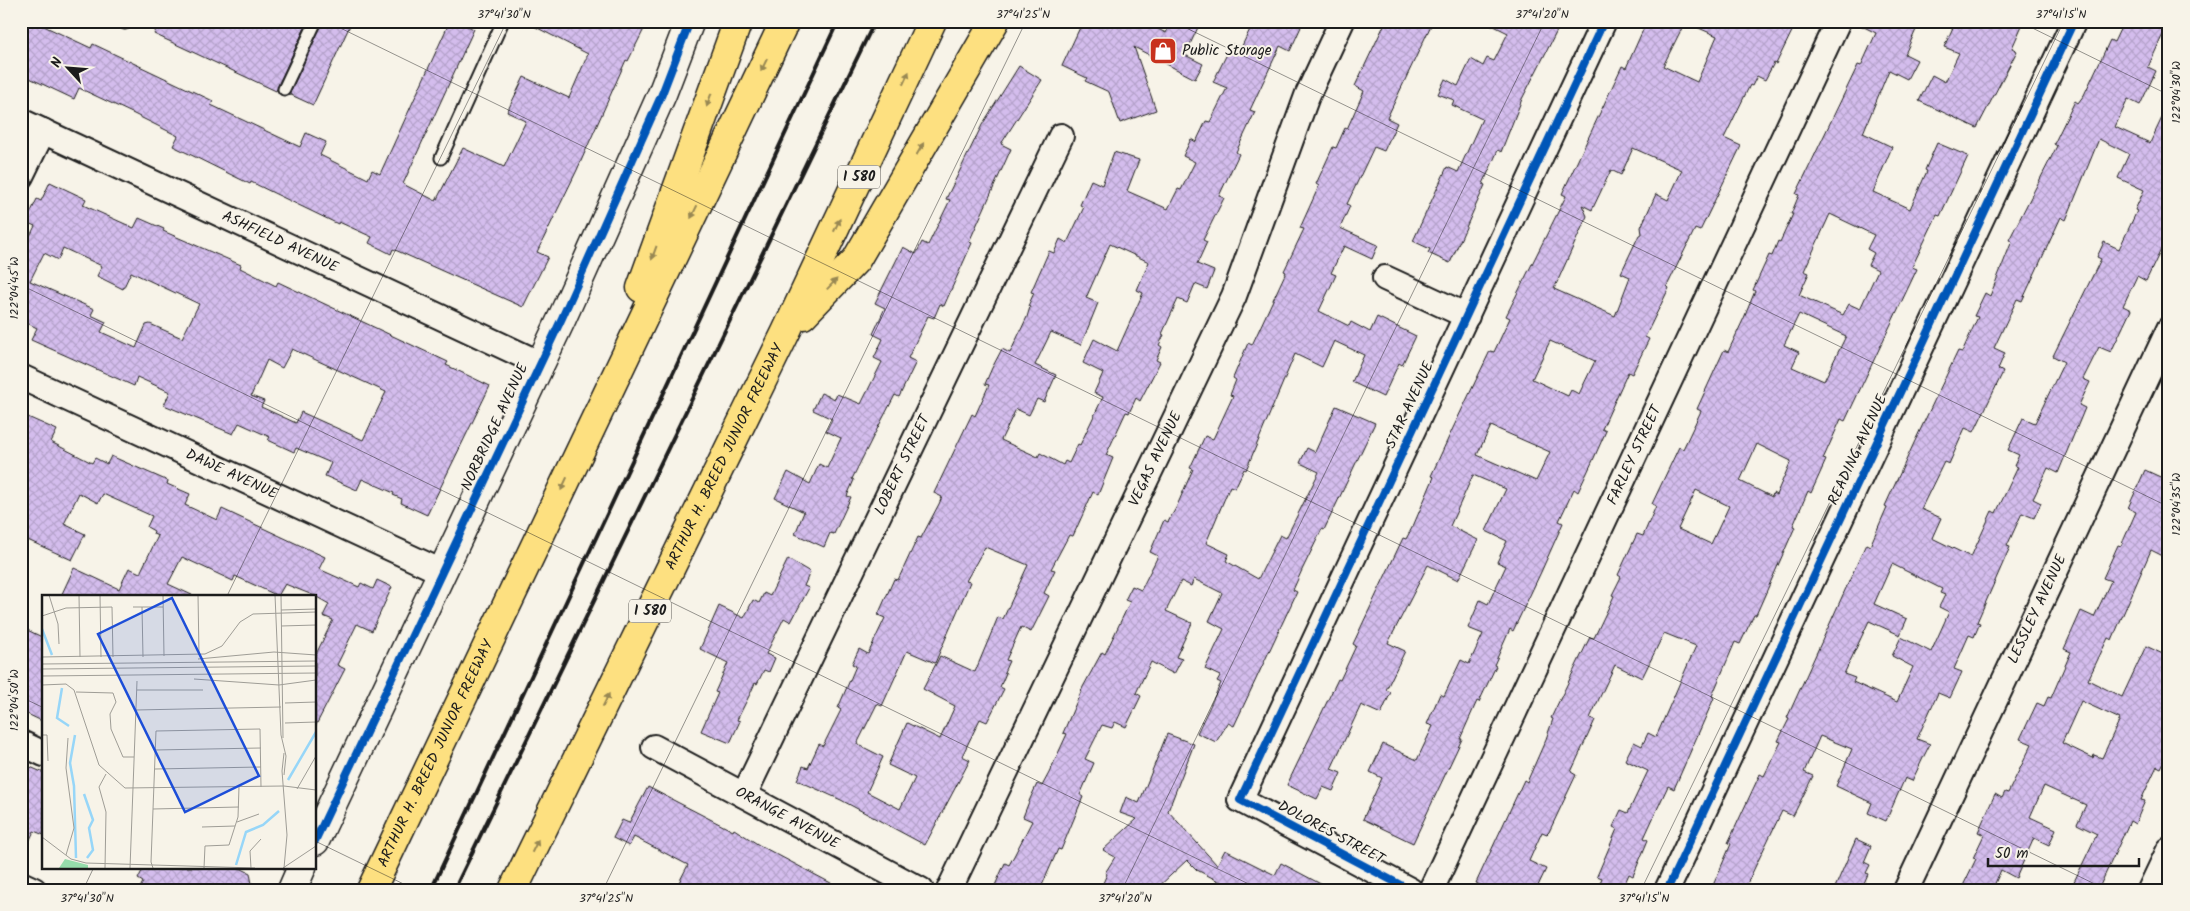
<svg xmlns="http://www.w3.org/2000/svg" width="2190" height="911" viewBox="0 0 2190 911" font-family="Kalam,sans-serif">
	<defs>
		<pattern id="building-cross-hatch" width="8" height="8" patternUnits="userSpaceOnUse" patternTransform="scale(1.25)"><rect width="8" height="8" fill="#d4bded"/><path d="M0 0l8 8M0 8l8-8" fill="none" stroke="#b5a2cb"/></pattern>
	</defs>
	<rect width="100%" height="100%" fill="#f7f3e8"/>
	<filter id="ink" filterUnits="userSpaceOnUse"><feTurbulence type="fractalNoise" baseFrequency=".02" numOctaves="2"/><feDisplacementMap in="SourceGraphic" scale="10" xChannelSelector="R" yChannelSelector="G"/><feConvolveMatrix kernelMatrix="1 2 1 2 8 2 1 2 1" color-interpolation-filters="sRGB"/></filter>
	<g filter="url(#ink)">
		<path fill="url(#building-cross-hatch)" stroke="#1c1c1c" fill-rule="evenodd" d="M21,21H33L91,48L93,44L213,101L211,105L300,147L306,133L326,142L320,155L368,179L372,170L380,174L450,21H456L474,29L403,184L436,201L463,148L504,167L526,121L507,112L524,77L569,98L588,54L524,21H627L644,29L628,61L626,60L577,170L537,252L548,257L523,307L393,249L391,254L369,243L372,237L339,222L338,224L251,182L250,184L173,146L178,136L132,113L79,88L74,99L21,74Z
			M160,21H308L276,91L154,34Z
			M323,21H352L313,105L289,94Z
			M1083,21H1142L1166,33L1172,21H1201L1185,55L1203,64L1195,79L1134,47L1156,110L1120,123L1109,92L1085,81L1087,78L1062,66Z
			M1254,21H1288L1301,27L1290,51L1280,46L1250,110L1255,112L1236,152L1239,154L1219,196L1224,198L1203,240L1207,242L1197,264L1214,271L1207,289L1195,284L1187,303L1178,299L1162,334L1164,335L1159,345L1162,347L1156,360L1160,362L1140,401L1136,398L1129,413L1126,412L1106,455L1113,458L1104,480L1098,495L1093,492L1073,536L1069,535L1051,569L1055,570L1044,593L1049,596L1031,632L1021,627L1006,660L1009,661L1004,672L1006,673L1000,687L1004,689L987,722L980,719L962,756L970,760L925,845L841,800L797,780L803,766L808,768L819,744L823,746L841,710L838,708L856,666L852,664L859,649L868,654L885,618L878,615L894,579L898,580L918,537L921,538L939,504L942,497L934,493L972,414L975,416L989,385L985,384L992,368L1002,349L1010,353L1027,317L1030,307L1028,306L1034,293L1031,292L1049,251L1054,253L1060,239L1067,243L1084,207L1080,205L1091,180L1102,185L1114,152L1139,160L1127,191L1168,209L1178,189L1181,190L1195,162L1183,156L1191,139L1196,142L1206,121L1210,122L1227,88L1213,82L1232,44L1241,48ZM1110,244L1149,262L1137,290L1143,293L1117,351L1094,339L1083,363L1103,373L1094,393L1103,397L1080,445L1078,444L1069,463L1065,461L1063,465L1040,453L1038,457L1001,440L1016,409L1029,415L1037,399L1044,402L1056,375L1035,365L1051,332L1081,345L1098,303L1086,298ZM985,547L1028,565L1003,619L998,617L975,672L940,656L923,689L955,706L940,739L907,723L888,765L915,778L900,809L867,792L883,757L857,744L877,704L882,706L907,651L935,663L970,582L966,581Z
			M1386,21H1433L1387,118L1397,123L1384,151L1374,147L1347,204L1350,206L1340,228L1378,245L1372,259L1344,246L1331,273L1336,275L1319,311L1349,326L1351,322L1370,332L1377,317L1416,336L1402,365L1399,363L1383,397L1352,382L1364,355L1334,341L1322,367L1295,354L1246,470L1244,469L1235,488L1230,486L1206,543L1229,554L1226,561L1258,579L1280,535L1286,538L1319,472L1300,463L1307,448L1315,452L1336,406L1375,423L1324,530L1322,529L1302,570L1293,590L1297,592L1234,726L1228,723L1216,742L1197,733L1221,683L1217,681L1220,676L1205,669L1224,629L1209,621L1222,593L1194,579L1191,586L1181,581L1166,611L1192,623L1176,657L1182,659L1174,674L1151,662L1136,693L1141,696L1126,727L1115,722L1112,728L1102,725L1085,759L1094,763L1080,795L1083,797L1061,850L1058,849L1040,890H993L1005,863L1009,865L1014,856L1032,821L1023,817L1030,799L1037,784L1042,786L1049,773L1067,734L1063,733L1083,687L1102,652L1105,654L1130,602L1125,600L1132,586L1141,590L1158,556L1150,552L1158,534L1164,520L1168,522L1176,508L1193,469L1190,468L1205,436L1213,439L1233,396L1230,395L1236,380L1233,378L1248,343L1252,345L1286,272L1284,271L1304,229L1300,228L1319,186L1316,184L1333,147L1336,148L1345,128L1347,129L1364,91L1355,86Z
			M1484,21H1548L1559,27L1522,99L1501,152L1498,150L1483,184L1485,185L1450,263L1428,253L1430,249L1413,241L1447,167L1458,172L1482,119L1452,105L1454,100L1438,94L1445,79L1458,86L1471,59L1483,66L1487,58L1494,61L1508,33Z
			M1647,21H1797L1776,64L1774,63L1765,80L1757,76L1752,86L1750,85L1724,138L1741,146L1700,231L1695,229L1667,286L1669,288L1645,337L1649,339L1632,374L1628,372L1602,429L1606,431L1594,458L1578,492L1574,489L1559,521L1563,523L1541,572L1513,631L1510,629L1494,665L1496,666L1479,702L1477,701L1460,739H1462L1413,843L1363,819L1382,778L1370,772L1383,744L1417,760L1433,726L1427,724L1440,694L1444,696L1461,660L1469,664L1483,634L1468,628L1480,600L1488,604L1506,566L1497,562L1507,541L1486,531L1506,489L1473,475L1450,526L1478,540L1458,580L1428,565L1388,643L1405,651L1386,690L1391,692L1381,714L1361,705L1331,769L1341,773L1333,791L1323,787L1317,799L1287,785L1338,679L1340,680L1356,646L1353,644L1403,538L1406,539L1414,524L1434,477L1431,476L1453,428L1490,351L1494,352L1510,318L1506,316L1566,196L1562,194L1622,66L1626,68ZM1685,22L1717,36L1697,82L1663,66ZM1633,148L1682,170L1668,200L1656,194L1641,227L1642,234L1639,235L1621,273L1630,277L1615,316L1554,289L1587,216L1582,205L1592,210L1611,170L1621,175ZM1550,341L1595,361L1579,394L1571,390L1568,396L1532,379ZM1491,426L1550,452L1536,481L1477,455Z
			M1852,21H1920L1905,54L1917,60L1907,79L1889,70L1863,133L1892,147L1873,192L1910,209L1927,171L1925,170L1937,143L1968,156L1940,216L1937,215L1912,267L1917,269L1845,421L1841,419L1823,459L1826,460L1811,493L1808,491L1793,526L1795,527L1756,615H1754L1740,644L1735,642L1712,696L1714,698L1674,789L1668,786L1660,803L1644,838L1648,840L1633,876L1629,874L1622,890H1597L1602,878L1597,876L1617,829L1613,827L1621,810L1628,813L1648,771L1625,760L1634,742L1642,746L1648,733L1656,737L1696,646L1664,633L1642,678L1615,665L1590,718L1595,720L1571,772L1576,775L1549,832L1547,834L1542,832L1529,861L1546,869L1536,890H1490L1476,883L1524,780L1527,782L1546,739L1553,719L1551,718L1590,637L1594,638L1614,596L1612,595L1621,577L1618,575L1637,534L1643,536L1656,506L1652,504L1679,447L1683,449L1701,411L1697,409L1724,350L1728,352L1744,318L1755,291L1753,290L1769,255L1772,256L1778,241L1780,242L1793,214H1791L1799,195L1796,194L1858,65L1861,66L1876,33ZM1830,214L1874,235L1867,249L1874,253L1868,265L1878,270L1860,309L1849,304L1843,315L1799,295L1809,273L1804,271ZM1799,314L1846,336L1824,381L1792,367L1799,352L1784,345ZM1757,444L1791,461L1776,495L1773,493L1772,497L1740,481ZM1696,490L1729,506L1711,544L1678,529Z
			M1956,21H2024L2012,48L2017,51L1977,128L1919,101L1932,75L1945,82L1959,53L1944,47Z
			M2124,21H2169L2149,65L2148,67L2156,71L2140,105L2128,99L2115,127L2150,143L2169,103V233L2146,281L2137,276L2123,306L2131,310L2111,352L2099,347L2083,379L2090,382L2079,405L2085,408L2058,473L2048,468L2033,499L2041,503L2034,518L2022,513L2007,546L2010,547L1977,622L1980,623L1974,637L1969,635L1954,669L1962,672L1950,698L1938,693L1917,739L1930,744L1924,756L1912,781L1905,778L1886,821L1868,813L1872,803L1836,786L1852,749L1820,736L1804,772L1813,776L1793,816L1782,811L1744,890H1711L1731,844L1728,843L1760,774L1764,776L1781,742L1778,741L1789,719L1787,718L1866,544L1870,546L1887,507L1885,506L1914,443L1958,351L1962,352L1978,317L1974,316L1985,293L1990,296L2012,241L2009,240L2057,146L2054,144L2075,101L2078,103L2084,95L2110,40L2114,42ZM2099,139L2129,154L2118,178L2144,190L2135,210L2137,211L2119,249L2104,242L2097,257L2101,259L2053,356L2064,362L2035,423L2023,418L2008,450L2019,455L2014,466L2018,467L1996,513L1992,511L1971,557L1932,538L1941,518L1921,509L1944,462L1949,464L1965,428L1974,432L2003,372L1998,369L2005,353L1994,348L2017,299L2022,301L2061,217L2066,220ZM1892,564L1942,589L1940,593L1945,595L1939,607L1949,612L1931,652L1901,637L1892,656L1913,667L1897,702L1853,682L1855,678L1844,674L1869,621L1900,635L1907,619L1874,604Z
			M1019,66L1042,80L1001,144L1011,149L969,242L972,243L951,290L944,306L940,304L934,318L928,316L908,358L916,362L899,397L895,395L873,437L852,479L854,480L847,496L851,497L834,534L830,533L824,547L795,534L804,512L775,498L788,472L810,484L819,464L827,468L841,438L826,431L832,419L813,410L821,393L835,399L837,394L861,404L882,362L874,358L883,339L873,334L885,308L875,303L903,247L916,254L922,242L928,245L950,200L946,199L982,125Z
			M50,182L86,199L83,205L134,228L139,218L164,229L163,231L241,265L240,268L276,286L278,282L448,362L446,365L490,386L427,515L401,503L402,499L393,495L394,493L362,479L357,490L325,476L331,463L296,448L294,452L268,440L270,437L239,423L233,434L164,405L170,392L137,377L134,386L31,340L37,328L21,320V254L35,226L26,222L37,199L41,201ZM63,248L102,266L97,276L123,289L131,272L199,304L182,338L150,324L146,325L136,348L101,332L106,322L91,315L94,309L30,281L44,253L58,260ZM292,349L386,392L363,440L301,412L296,423L261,407L264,401L251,396L267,360L282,368Z
			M21,414L57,430L51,442L92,463L95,458L107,464L111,456L168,481L167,484L190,494L185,505L217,520L222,509L325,557L319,569L359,587L361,583L373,589L377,580L392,587L372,631L357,624L337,665L345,669L315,727V656L333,620L323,616L329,604L315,596L285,584L278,596L235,576L233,581L182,557L168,584L194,596H61L74,568L119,589L129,568L140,573L158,536L153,534L154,531L147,527L152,516L103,494L98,503L79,493L64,524L85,534L72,560L21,537V520L29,505L21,501Z
			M2145,470L2169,481V559L2151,550L2112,640L2108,638L2088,680L2122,697L2146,646L2169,657V752L2161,768L2157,766L2141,800L2145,801L2135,824L2130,821L2098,890H2070L2097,834L2077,824L2086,805L2044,786L2030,817L2056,829L2049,845L2034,838L2016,878L2001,870L1992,890H1961L1976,859L1973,858L1984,835L1978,832L1995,794L2002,798L2005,792L2008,793L2032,744L2020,739L2037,703L2044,706L2048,697L2051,698L2071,652L2064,649L2081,611L2094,617L2111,581L2103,578L2118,545L2121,546L2136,512L2128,508ZM2081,701L2120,719L2102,758L2094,755L2093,758L2062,743Z
			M788,559L810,572L804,586L809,588L791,622L784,618L766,654L775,658L769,672L764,670L757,684L755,683L751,692L737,720L740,721L730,743L701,731L718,693L715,692L728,663L700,649L719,606L744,618L753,600L759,603L764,593L770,596Z
			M21,627L44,638V722L21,711Z
			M1167,734L1194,744L1168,811L1217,865L1225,850L1275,875L1281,863L1332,890H1236L1197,870L1187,860L1155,890H1100L1107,874L1105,873L1115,857L1103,850L1137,819L1120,813L1126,797L1139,803Z
			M21,763L44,773V835L34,831L21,859Z
			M648,787L733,831L734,829L759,845L844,890H675L688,865L634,837L629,846L613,838L622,820L629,823Z
			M1856,839L1871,846L1864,862L1870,865L1866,873L1868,874L1861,890H1834Z
			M144,867H238L250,873L253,890H139L143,882L138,879Z"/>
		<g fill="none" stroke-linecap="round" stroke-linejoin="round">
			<g stroke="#1c1c1c" stroke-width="15">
				<path id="service" d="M125,23L126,21
					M284,89L316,21
					M441,158L503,21"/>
			</g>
			<g stroke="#1c1c1c" stroke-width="28">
				<g id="minor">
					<path id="s1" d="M21,121L541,364"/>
					<path d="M21,176L43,131"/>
					<path d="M1385,278L1467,316"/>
					<path id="s2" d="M21,377L442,572"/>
					<path d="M21,743L44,754"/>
					<path id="s3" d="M654,747L921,890"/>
					<path id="s4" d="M744,795L1061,136"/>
					<path d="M21,884L34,890"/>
					<path id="s5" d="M949,890L1234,296L1307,96L1342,21"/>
					<path d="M1410,890L1240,800L1604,21"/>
					<path id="s6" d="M1431,890L1838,21"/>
					<path d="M1667,890L2074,21"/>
					<path id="s7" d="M1906,890L2169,329"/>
					<path d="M2150,890L2169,850"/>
				</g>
			</g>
			<g stroke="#1c1c1c" stroke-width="31">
				<path id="tertiary" d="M315,841L562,318L662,94L690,21
					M292,890L302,867"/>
			</g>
			<g stroke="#1c1c1c" stroke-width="31">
				<g id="motorway">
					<path d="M641,288L738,21"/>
					<path d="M803,315L856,260L995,21"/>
					<path id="s8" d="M371,890L785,21"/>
					<path id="s9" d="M513,890L786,332L932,21"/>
				</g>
			</g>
			<use href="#service" stroke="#f7f3e8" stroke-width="11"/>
			<use href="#minor" stroke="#f7f3e8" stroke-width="24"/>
			<use href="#tertiary" stroke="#f7f3e8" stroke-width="28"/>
			<use href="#motorway" stroke="#fde080" stroke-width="28"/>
			<path stroke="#1c1c1c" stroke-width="4" d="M431,890L838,21
				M454,890L875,21"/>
			<g stroke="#f7f3e8" stroke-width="11">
				<path id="cycleway" d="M315,841L562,318L662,94L690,21
					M1410,890L1240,800L1604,21
					M1667,890L2074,21"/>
			</g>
			<use href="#cycleway" stroke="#0057b8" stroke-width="8"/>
		</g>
		<defs><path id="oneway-solid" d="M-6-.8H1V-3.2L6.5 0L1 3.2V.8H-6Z" transform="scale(1.25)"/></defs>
		<g fill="#988853">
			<use href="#oneway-solid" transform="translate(764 65) rotate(116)"/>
			<use href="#oneway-solid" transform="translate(906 78) rotate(-65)"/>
			<use href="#oneway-solid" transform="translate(709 100) rotate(110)"/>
			<use href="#oneway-solid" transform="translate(920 149) rotate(-60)"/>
			<use href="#oneway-solid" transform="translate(694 212) rotate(116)"/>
			<use href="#oneway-solid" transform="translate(837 225) rotate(-65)"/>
			<use href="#oneway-solid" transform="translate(654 253) rotate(110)"/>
			<use href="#oneway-solid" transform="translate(832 284) rotate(-46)"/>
			<use href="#oneway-solid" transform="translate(564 484) rotate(115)"/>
			<use href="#oneway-solid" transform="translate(606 700) rotate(-64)"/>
			<use href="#oneway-solid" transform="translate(535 846) rotate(-64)"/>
		</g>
	</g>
	<path fill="none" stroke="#1c1c1c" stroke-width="1" stroke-opacity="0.45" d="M326,21L2107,890M1172,21L2169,507M2018,21L2169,95M21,285L1261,890M227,596L507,21M21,697L44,708M315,841L416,890M83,890L94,867M603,890L1026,21M1122,890L1545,21M1641,890L2064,21M2160,890L2169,871"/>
	<defs>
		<g id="shop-square" transform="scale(1.4375)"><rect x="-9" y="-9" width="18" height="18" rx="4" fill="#c8321e" stroke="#f7f3e8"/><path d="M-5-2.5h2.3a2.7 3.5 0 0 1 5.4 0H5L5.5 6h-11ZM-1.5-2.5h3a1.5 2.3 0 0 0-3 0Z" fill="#fff"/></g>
	</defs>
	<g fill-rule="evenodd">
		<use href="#shop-square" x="1163" y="51"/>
	</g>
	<g text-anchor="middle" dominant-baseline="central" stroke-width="4" stroke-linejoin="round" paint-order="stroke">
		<g fill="#f7f3e8" stroke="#5e5c59" stroke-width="1">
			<rect x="838" y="165.5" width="42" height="23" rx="4"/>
			<rect x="629" y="599.5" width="42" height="23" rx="4"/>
		</g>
		<g font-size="14" font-weight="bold" fill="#1c1c1c">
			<text x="859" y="177">I 580</text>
			<text x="650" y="611">I 580</text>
		</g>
		<g font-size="15" fill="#1c1c1c" stroke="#f7f3e8" text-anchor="start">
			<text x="1182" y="51">Public Storage</text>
		</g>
		<g font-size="15" fill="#1c1c1c" stroke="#f7f3e8">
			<text stroke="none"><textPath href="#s1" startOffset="286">ASHFIELD AVENUE</textPath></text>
			<text transform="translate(1410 405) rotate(-65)">STAR AVENUE</text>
			<text transform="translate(495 427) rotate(-65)">NORBRIDGE AVENUE</text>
			<text transform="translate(1858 450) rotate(-65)">READING AVENUE</text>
			<text stroke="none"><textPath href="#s6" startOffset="480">FARLEY STREET</textPath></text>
			<text stroke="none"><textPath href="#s9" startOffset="482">ARTHUR H. BREED JUNIOR FREEWAY</textPath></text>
			<text stroke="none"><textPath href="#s5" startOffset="478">VEGAS AVENUE</textPath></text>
			<text stroke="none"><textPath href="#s4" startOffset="366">LOBERT STREET</textPath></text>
			<text stroke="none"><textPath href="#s2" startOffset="232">DAWE AVENUE</textPath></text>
			<text stroke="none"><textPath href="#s7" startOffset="310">LESSLEY AVENUE</textPath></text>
			<text stroke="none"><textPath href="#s8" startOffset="151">ARTHUR H. BREED JUNIOR FREEWAY</textPath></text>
			<text stroke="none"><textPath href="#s3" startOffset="151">ORANGE AVENUE</textPath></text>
			<text transform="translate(1331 833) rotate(28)">DOLORES STREET</text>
		</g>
	</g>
	<g transform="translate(42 595)">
		<rect width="274" height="274" fill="#f7f3e8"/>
		<path d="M23,264L46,270V273H17Z" fill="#96ddab"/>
		<path fill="none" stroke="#97d6f8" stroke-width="2.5" d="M0,34L10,60M20,93L15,123L27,131M33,140L28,168L32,191L34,263M246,185L274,137M42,199L51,225L47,233L51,255L45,263M194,270L204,237L221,230L237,216"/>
		<path fill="none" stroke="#9f9d96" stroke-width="1" d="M7,0L16,29L17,49M37,0L38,62M58,0L59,62M121,0L122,61M156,0L157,60M233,0L239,140L244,161L242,180M239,0L241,143M91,12H121M100,12L101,62M239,15L274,14M0,21L24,13L70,12L71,62M239,31L274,30M0,62L163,59L180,51L198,27L211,19L274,17M156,64L232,57L274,60M0,69L274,66M0,74L274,71M0,81L274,78M152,84L237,90L274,85M0,90L24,89L32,95L57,170L83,193L242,191L274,195M95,95H161M34,97L71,98L74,107L68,119L69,134L81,162H92M243,108L274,107M94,115L239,112M243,128L274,127M0,140H5L6,166M113,155L219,153M242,158L240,176L245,240L242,273M113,174L219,172M255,194L274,161M111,214L197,212M195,227L217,219M160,232L193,231M0,242L29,264L44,268L213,273M24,260L32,233L24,173L26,143M63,273L64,217L57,192L64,179M88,273L95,86M111,273L109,267L114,136L218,134L219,192M162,273L163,251L187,250L196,222L197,192M209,273L208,256L219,244M241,273L274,251"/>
		<path fill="#1d4ed8" fill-opacity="0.15" stroke="#1d4ed8" stroke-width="2.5" d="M130,3L217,181L143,217L56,39Z"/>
		<rect width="274" height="274" fill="none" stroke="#1c1c1c" stroke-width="2.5"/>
	</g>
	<rect width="2190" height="911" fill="none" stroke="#f7f3e8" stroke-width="55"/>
	<g transform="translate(68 68) rotate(296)" stroke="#f7f3e8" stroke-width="4" paint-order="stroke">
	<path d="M0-4L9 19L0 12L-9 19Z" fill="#1c1c1c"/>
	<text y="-8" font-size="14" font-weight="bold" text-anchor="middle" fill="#1c1c1c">N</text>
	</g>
	<path d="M1988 858v8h151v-8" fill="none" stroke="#1c1c1c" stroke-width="2.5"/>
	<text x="1995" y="858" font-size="15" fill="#1c1c1c" stroke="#f7f3e8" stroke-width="4" paint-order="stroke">50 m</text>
	<rect x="28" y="28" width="2134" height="856" fill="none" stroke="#1c1c1c" stroke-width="2"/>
	<g font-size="12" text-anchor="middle" fill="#1c1c1c">
		<text x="504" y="18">37°41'30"N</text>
		<text x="1023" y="18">37°41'25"N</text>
		<text x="1542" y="18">37°41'20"N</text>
		<text x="2061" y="18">37°41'15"N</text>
		<text transform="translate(2176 92) rotate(-90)" y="4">122°04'30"W</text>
		<text transform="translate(14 288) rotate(-90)" y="4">122°04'45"W</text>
		<text transform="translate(2176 504) rotate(-90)" y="4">122°04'35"W</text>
		<text transform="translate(14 700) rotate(-90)" y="4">122°04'50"W</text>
		<text x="87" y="902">37°41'30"N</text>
		<text x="606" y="902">37°41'25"N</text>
		<text x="1125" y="902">37°41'20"N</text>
		<text x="1644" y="902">37°41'15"N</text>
	</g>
</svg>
